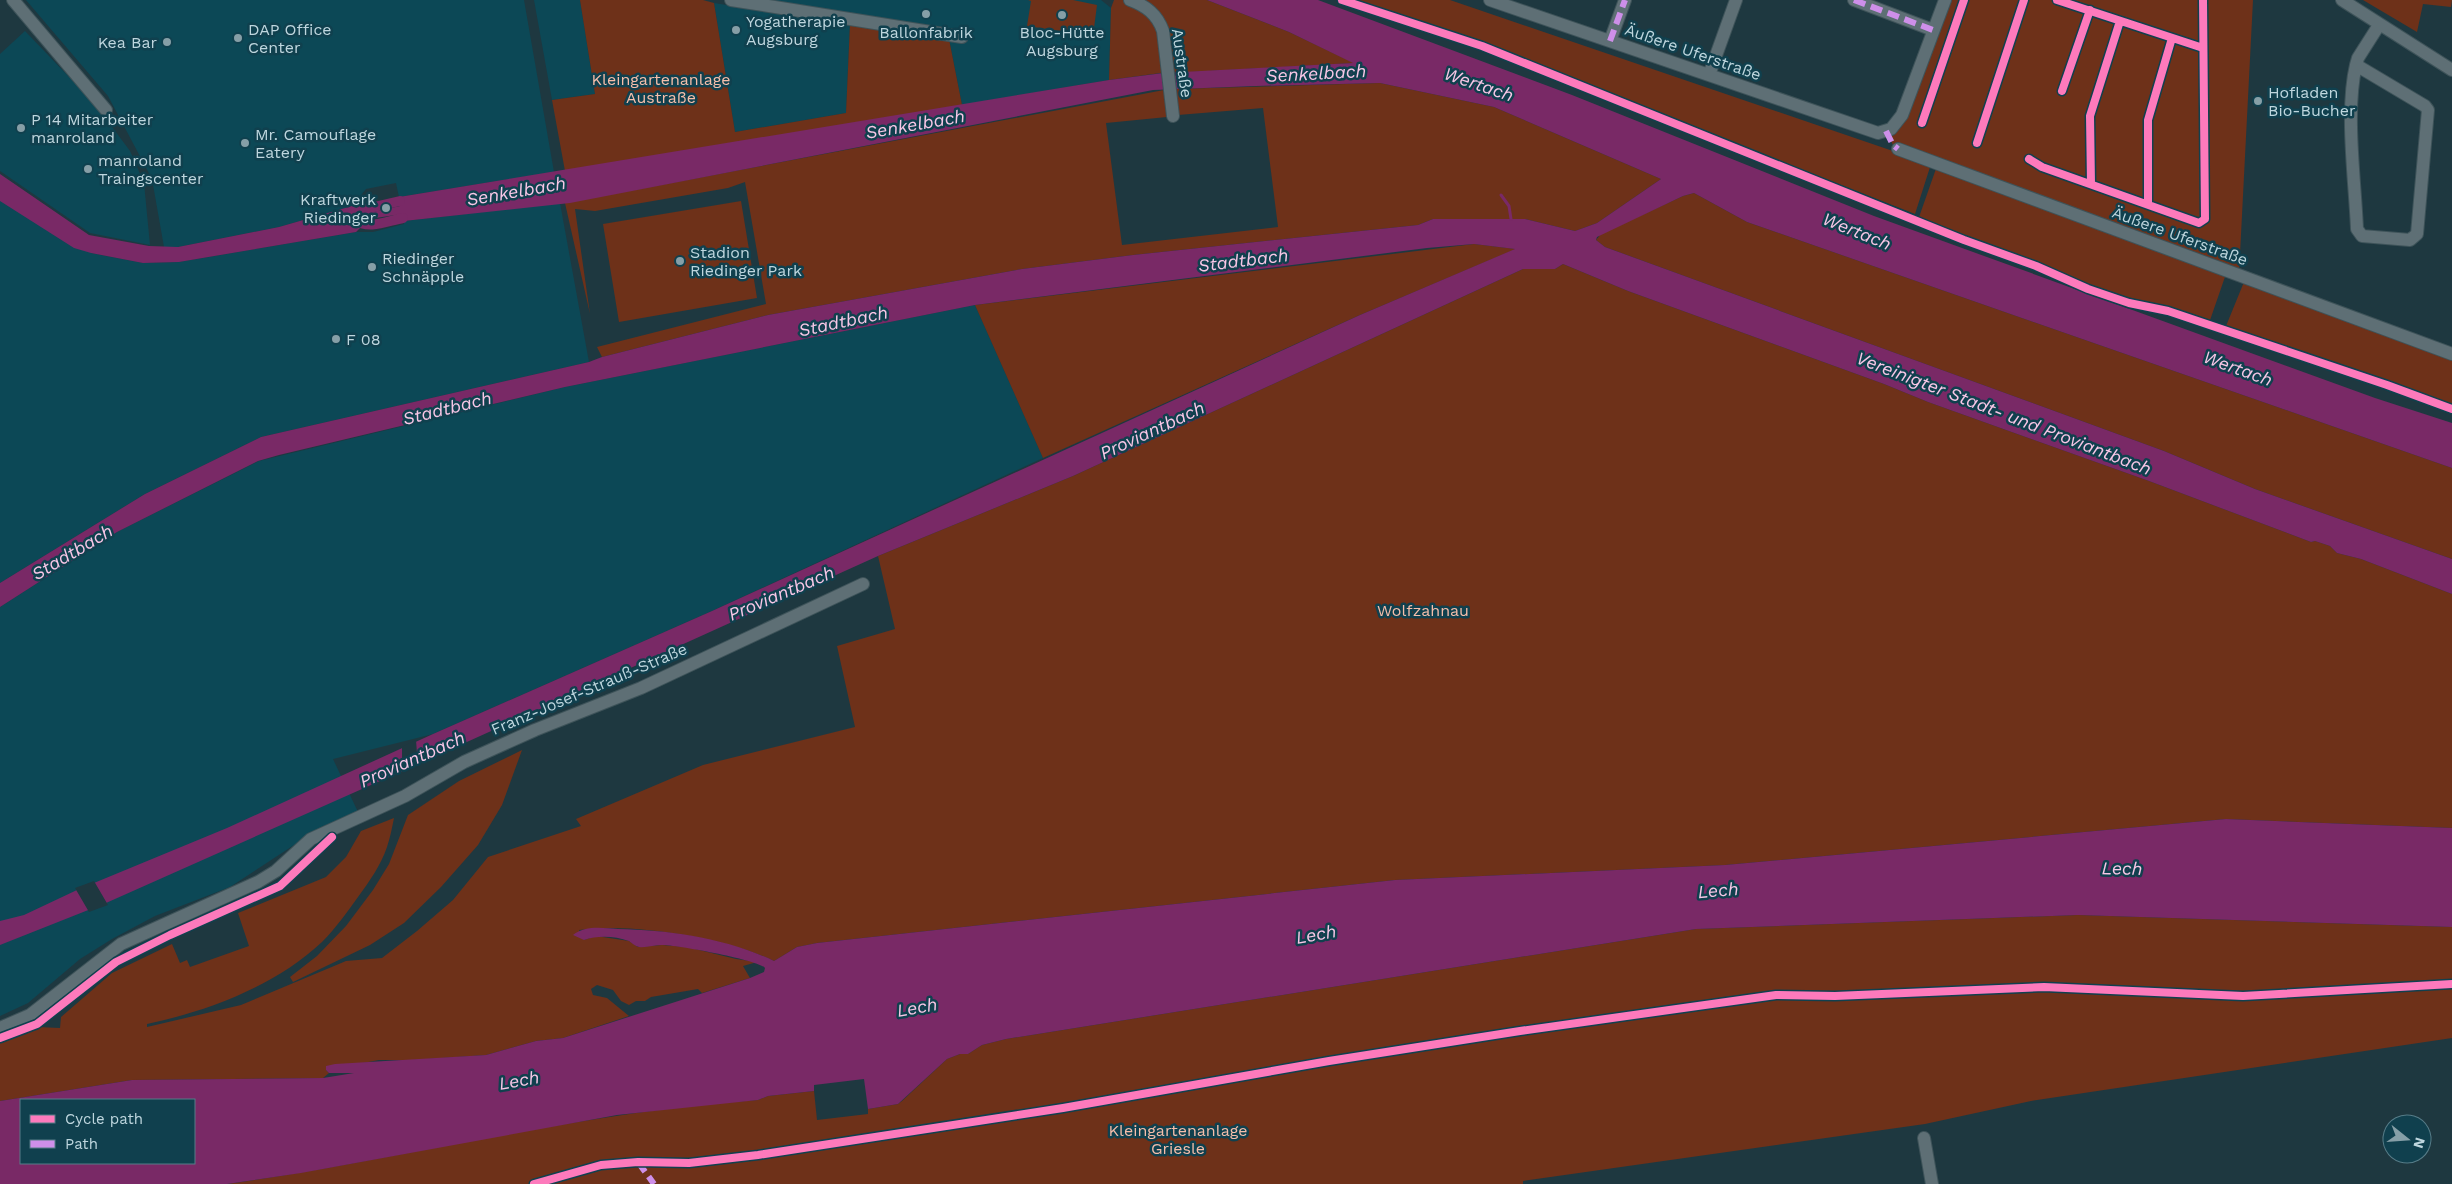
<svg xmlns="http://www.w3.org/2000/svg" width="2452" height="1184" viewBox="0 0 2452 1184" font-family="'Work Sans',sans-serif">
	<rect width="100%" height="100%" fill="#1e3840"/>
	<path fill="#0c4856" d="M26,0H524L554,172L399,197L396,183L366,189L352,206L279,227L178,247H164L152,179L108,96Z
		M534,0H580L595,94L552,100Z
		M745,0H1101L1111,8L1109,80L962,105L949,39L850,24L846,113L735,132L714,3L751,9Z
		M25,31L95,104L130,151L144,183L150,245L90,233L0,171V54Z
		M0,200L91,253L143,263L179,262L356,232H373L404,224V221L560,203L589,362L261,437L145,494L0,583Z
		M975,305L1043,458L712,611L433,734L333,759L359,814L323,826L230,887L155,916L112,939L80,959L28,1003L0,1016V607L117,532L259,461L565,387Z"/>
	<path fill="#6e3119" d="M580,0H703L714,3L735,132L846,113L850,24L949,39L962,105L565,171L552,100L595,94Z
		M1028,0H1073L1097,5L1093,36L1027,26L1031,1Z
		M1114,0H1130L1153,13L1168,72L1109,80L1111,8Z
		M1141,0H1207L1289,32L1354,63L1173,73L1167,28Z
		M1351,0H1450L1931,164L1915,214L1441,28Z
		M1945,0H2253L2239,274L2227,271L2208,326L2168,311L2129,303L2088,289L2036,266L1964,240L1918,220L1938,163L1898,149L1893,145L1886,131L1891,129Z
		M2363,0H2452L2451,7L2423,4L2417,32Z
		M1380,83L1494,107L1661,179L1597,223L1575,231L1525,219H1433L1418,225L1133,255L1022,269L768,315L602,357L597,347L766,304L745,182L728,188L595,211L575,209L590,314L565,203L1164,90L1167,117L1106,123L1122,245L1278,227L1263,108L1178,115L1175,89Z
		M1694,193L1747,222L2452,468V559L2255,489L2164,451L1605,247L1596,240L1601,234L1683,196Z
		M741,201L757,298L619,322L603,224Z
		M1474,244L1516,249L1360,315L1043,458L975,305Z
		M1563,264L1628,291L1884,384L1928,402L2149,481L2311,542L2315,541L2330,546L2337,553L2361,559L2452,594V828L2226,819L1725,865L1395,880L817,943L797,947L774,961C727,938 631,922 579,930L584,940L596,936L629,941L638,947L662,945L687,947L736,959L757,962L743,966L750,978L702,993L698,989L651,997L645,1001H636L629,1005L621,1001L613,990L597,985L591,989L593,995L607,998L629,1016L563,1038L536,1041L486,1055L413,1060H379L326,1070L329,1073L323,1078L132,1080L0,1101V1039L26,1034L37,1027L60,1028L61,1017L112,973L172,944L180,963L187,960L190,967L249,946L238,913L326,877L346,857L361,831L394,818C392,828 390,838 387,847C381,865 369,882 358,897C347,912 336,928 322,942C275,986 209,1011 147,1024V1027L241,1005L346,961L382,958L417,931L453,900L488,857L581,826L576,819L703,765L855,727L837,646L895,629L878,556L1073,476L1523,269H1555Z
		M2246,277L2452,354V409L2387,385L2224,331Z
		M522,750L502,805L478,845L441,887L404,923L370,945L293,982L290,977L317,956L346,926L373,890L389,864L408,815L459,781Z
		M2078,915L2452,927V1038L2031,1101L1925,1124L1523,1181V1184H227C404,1159 579,1112 758,1100L768,1096L814,1091L817,1120L868,1114V1109L898,1104L902,1101L947,1059L960,1054H968L982,1045L1006,1039L1696,929Z"/>
	<path fill="#792966" fill-rule="evenodd" d="M1207,0H1318L1572,95L1874,216L2375,398L2452,423V468L1747,222L1694,193L1683,196L1597,237L1596,240L1605,247L2164,451L2255,489L2452,559V594L2361,559L2337,553L2330,546L2315,541L2311,542L2149,481L1928,402L1884,384L1628,291L1563,264L1555,269H1523L1073,476L878,556L416,765L106,903L0,945V921L24,915L77,890L227,828L433,734L712,611L1360,315L1515,249L1474,244L1427,248L975,305L565,387L279,455L258,461L117,532L0,607V583L145,494L261,437L589,362L602,357L768,315L1022,269L1133,255L1418,225L1433,219H1525L1575,231L1597,223L1661,179L1494,107L1380,83L1256,86L1153,90L570,203L404,221L402,214L369,219L356,232L179,262L143,263L91,253L74,248L0,201V174L89,235L149,246L178,247L279,227L352,206L368,213L400,206L399,197L1109,80L1163,73L1353,63L1289,32Z
		M2226,819L2452,828V927L2078,915L1696,929L1006,1039L982,1045L968,1054H960L947,1059L898,1104L868,1109L864,1079L814,1085V1091L768,1096L758,1100L617,1115L301,1173L227,1184H0V1101L132,1080L323,1078L354,1073H329L326,1070V1066L335,1064L486,1055L536,1041L563,1038L750,978L764,972L765,968C759,960 677,945 662,945C655,945 646,948 639,947C635,946 632,943 629,941C615,936 598,935 584,940L573,935C585,925 603,928 618,929C670,930 726,938 774,961L797,947L817,943L1395,880L1725,865ZM21,1100H194V1163H21Z"/>
	<path fill="#1e3840" d="M416,740L418,767L402,774V747Z
		M94,881L108,905L89,912L75,888Z"/>
	<g fill="none" stroke-linecap="round" stroke-linejoin="round">
		<path stroke="#792966" stroke-width="3" d="M1501,195L1509,206L1511,219"/>
		<path stroke="#792966" stroke-width="10" d="M400,201L361,210L355,220C369,230 387,221 403,218"/>
		<g stroke="#3e5359" stroke-width="14">
			<path id="minor" d="M13,0L106,110
				M731,0L962,37
				M1130,0C1146,6 1157,14 1163,31L1173,116
				M1490,0L1878,133L1891,129L1902,115L1945,0
				M1854,0L1933,30
				M2342,0L2452,70
				M1610,41L1625,0
				M2356,65C2345,111 2355,181 2357,229L2362,236L2410,240L2417,234L2428,110L2425,106L2356,65L2358,58L2379,25
				M1709,75L1736,0
				M1898,149L2452,354
				M0,1028L30,1015L121,944L258,882L276,871L311,839L405,796L464,762L535,730L641,688L863,584
				M1924,1138L1932,1184"/>
		</g>
		<use href="#minor" stroke="#5e6f75" stroke-width="12"/>
		<path stroke="#ce8fe9" stroke-width="6" stroke-dasharray="12 6" stroke-linecap="butt" d="M1854,0L1933,30
			M1610,41L1625,0
			M1886,131L1893,145L1898,149
			M638,1162L654,1184"/>
		<g stroke="#10404e" stroke-width="11">
			<path id="cycleway" d="M1342,0L1482,46L1964,240L2036,266L2088,289L2129,303L2168,311L2387,385L2452,409
				M2057,0L2203,48
				M2062,91L2090,10
				M1922,123L1964,0
				M1977,143L2024,0
				M2029,159L2042,167L2199,223L2205,219L2203,0
				M2091,184L2090,116L2120,21
				M2148,204V120L2172,38
				M0,1038L37,1024L116,962L170,935L280,886L332,837
				M534,1184L601,1165L638,1162L689,1163L758,1155L1063,1108L1329,1061L1520,1031L1776,995L1835,996L2044,987L2243,996L2452,984"/>
		</g>
		<use href="#cycleway" stroke="#fd7abc" stroke-width="8"/>
	</g>
	<g fill="#869fa7" stroke="#10404e" stroke-width="2">
		<circle cx="926" cy="14" r="5"/>
		<circle cx="1062" cy="15" r="5"/>
		<circle cx="736" cy="30" r="5"/>
		<circle cx="238" cy="38" r="5"/>
		<circle cx="167" cy="42" r="5"/>
		<circle cx="2258" cy="101" r="5"/>
		<circle cx="21" cy="128" r="5"/>
		<circle cx="245" cy="143" r="5"/>
		<circle cx="88" cy="169" r="5"/>
		<circle cx="386" cy="208" r="5"/>
		<circle cx="680" cy="261" r="5"/>
		<circle cx="372" cy="267" r="5"/>
		<circle cx="336" cy="339" r="5"/>
	</g>
	<g text-anchor="middle" dominant-baseline="central" stroke-width="5" stroke-linejoin="round" paint-order="stroke">
		<g font-size="16" fill="#bed6de" stroke="#10404e" text-anchor="start">
			<text x="746" y="21">Yogatherapie<tspan x="746" dy="18">Augsburg</tspan></text>
			<text x="248" y="29">DAP Office<tspan x="248" dy="18">Center</tspan></text>
			<text x="926" y="32" text-anchor="middle">Ballonfabrik</text>
			<text x="1062" y="32" text-anchor="middle">Bloc-Hütte<tspan x="1062" dy="18">Augsburg</tspan></text>
			<text x="157" y="42" text-anchor="end">Kea Bar</text>
			<text x="2268" y="92">Hofladen<tspan x="2268" dy="18">Bio-Bucher</tspan></text>
			<text x="31" y="119">P 14 Mitarbeiter<tspan x="31" dy="18">manroland</tspan></text>
			<text x="255" y="134">Mr. Camouflage<tspan x="255" dy="18">Eatery</tspan></text>
			<text x="98" y="160">manroland<tspan x="98" dy="18">Traingscenter</tspan></text>
			<text x="376" y="199" text-anchor="end">Kraftwerk<tspan x="376" dy="18">Riedinger</tspan></text>
			<text x="690" y="252">Stadion<tspan x="690" dy="18">Riedinger Park</tspan></text>
			<text x="382" y="258">Riedinger<tspan x="382" dy="18">Schnäpple</tspan></text>
			<text x="346" y="339">F 08</text>
		</g>
		<g font-size="16" fill="#bed6de" stroke="#10404e">
			<text transform="translate(1693 52) rotate(19)">Äußere Uferstraße</text>
			<text transform="translate(1182 63) rotate(82)">Austraße</text>
			<text transform="translate(2180 236) rotate(20)">Äußere Uferstraße</text>
			<text transform="translate(589 689) rotate(-23)">Franz-Josef-Strauß-Straße</text>
		</g>
		<g font-size="16" fill="#f6beaa" stroke="#10404e">
			<text x="661" y="79">Kleingartenanlage<tspan x="661" dy="18">Austraße</tspan></text>
			<text x="1423" y="610">Wolfzahnau</text>
			<text x="1178" y="1130">Kleingartenanlage<tspan x="1178" dy="18">Griesle</tspan></text>
		</g>
		<g font-size="18" font-style="italic" fill="#f9c7e7" stroke="#10404e">
			<text transform="translate(1316 73) rotate(-3)">Senkelbach</text>
			<text transform="translate(1479 84) rotate(19)">Wertach</text>
			<text transform="translate(915 124) rotate(-10)">Senkelbach</text>
			<text transform="translate(516 191) rotate(-10)">Senkelbach</text>
			<text transform="translate(1857 231) rotate(22)">Wertach</text>
			<text transform="translate(1243 260) rotate(-7)">Stadtbach</text>
			<text transform="translate(843 321) rotate(-12)">Stadtbach</text>
			<text transform="translate(2238 368) rotate(20)">Wertach</text>
			<text transform="translate(447 408) rotate(-14)">Stadtbach</text>
			<text transform="translate(2004 413) rotate(21)">Vereinigter Stadt- und Proviantbach</text>
			<text transform="translate(1152 430) rotate(-25)">Proviantbach</text>
			<text transform="translate(72 552) rotate(-31)">Stadtbach</text>
			<text transform="translate(781 593) rotate(-23)">Proviantbach</text>
			<text transform="translate(412 759) rotate(-24)">Proviantbach</text>
			<text transform="translate(2122 868) rotate(1)">Lech</text>
			<text transform="translate(1718 890) rotate(-5)">Lech</text>
			<text transform="translate(1316 934) rotate(-10)">Lech</text>
			<text transform="translate(917 1007) rotate(-10)">Lech</text>
			<text transform="translate(519 1080) rotate(-10)">Lech</text>
		</g>
	</g>
	<rect x="20" y="1099" width="175" height="65" fill="#10404e" stroke="#567c88"/>
	<rect x="30" y="1115" width="25" height="8" fill="#fd7abc" stroke="#567c88"/>
	<text x="65" y="1124" font-size="15" fill="#bed6de">Cycle path</text>
	<rect x="30" y="1140" width="25" height="8" fill="#ce8fe9" stroke="#567c88"/>
	<text x="65" y="1149" font-size="15" fill="#bed6de">Path</text>
	<g transform="translate(2407 1139) rotate(107)"><circle r="24" fill="#10404e" stroke="#567c88"/>
	<path d="M0-4L9 19L0 12L-9 19Z" fill="#869fa7"/>
	<text y="-8" font-size="14" font-weight="bold" text-anchor="middle" fill="#bed6de">N</text>
	</g>
</svg>
